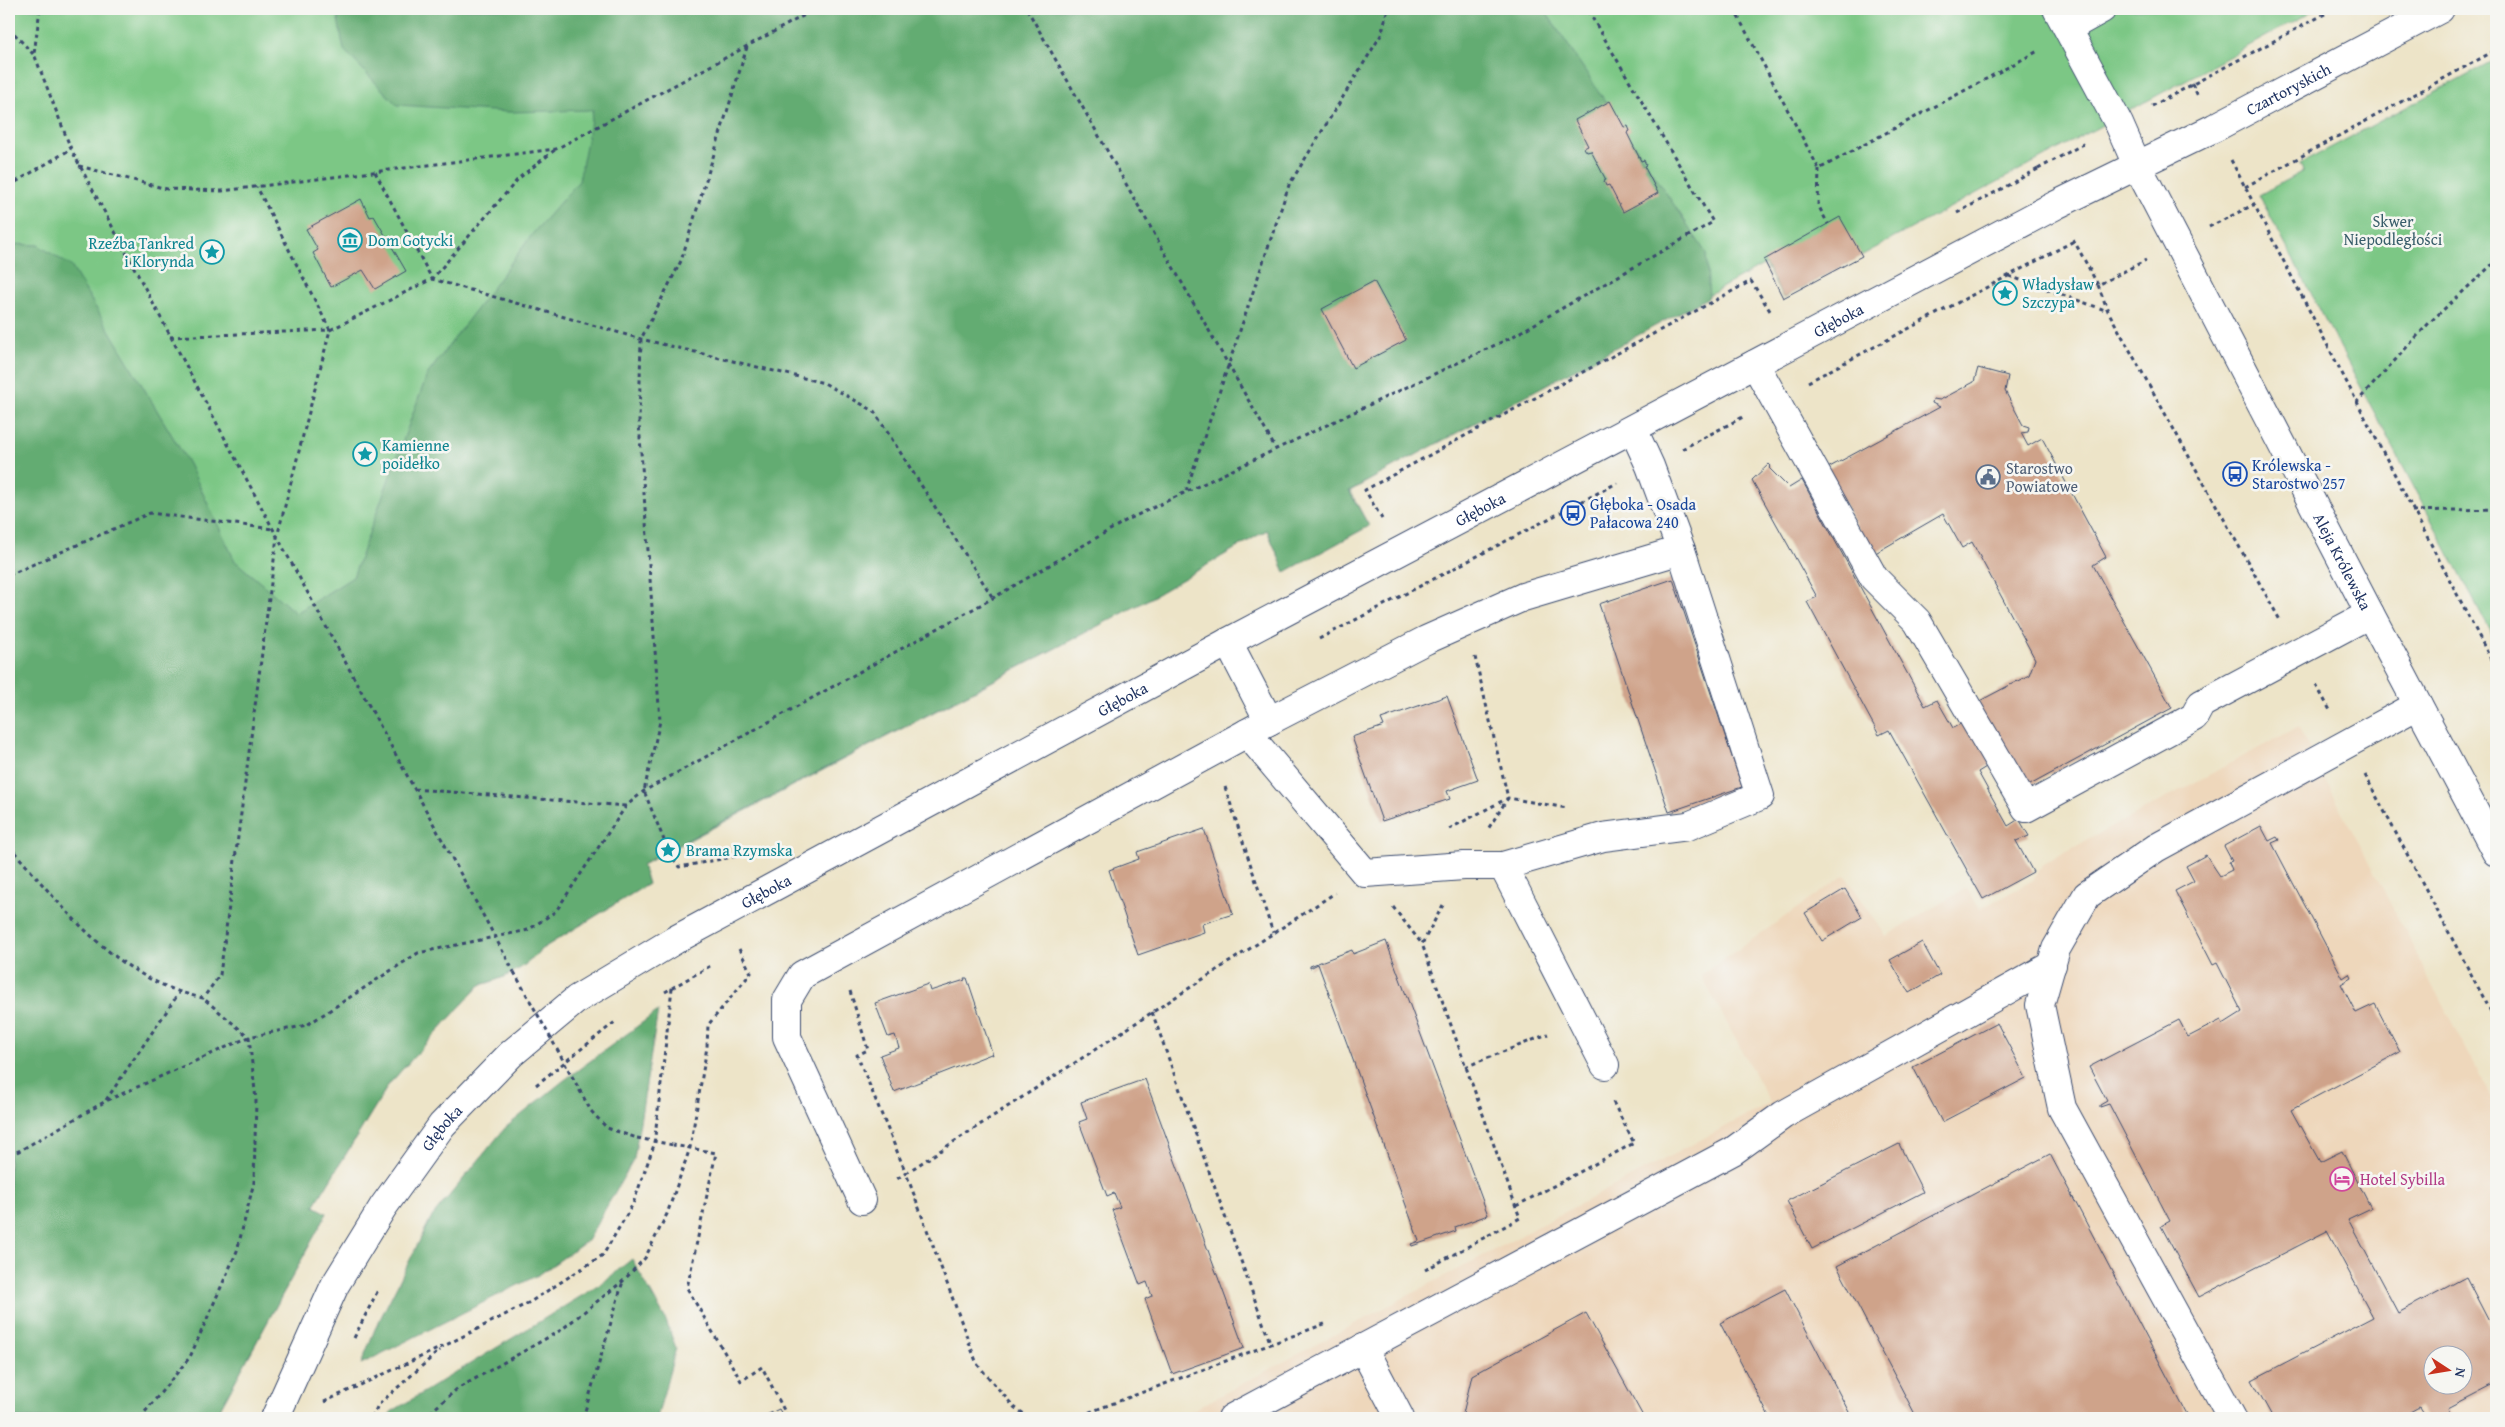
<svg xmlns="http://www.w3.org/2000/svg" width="2505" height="1427" viewBox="0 0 2505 1427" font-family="'Gentium Book Plus',serif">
	<rect width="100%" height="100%" fill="#f6f6f2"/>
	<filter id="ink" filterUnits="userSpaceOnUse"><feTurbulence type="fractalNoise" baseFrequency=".02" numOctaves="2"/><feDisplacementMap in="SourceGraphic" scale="10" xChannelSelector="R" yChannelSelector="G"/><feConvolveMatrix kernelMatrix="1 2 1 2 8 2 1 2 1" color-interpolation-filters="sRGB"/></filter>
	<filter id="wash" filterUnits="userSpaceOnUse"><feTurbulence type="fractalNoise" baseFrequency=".0096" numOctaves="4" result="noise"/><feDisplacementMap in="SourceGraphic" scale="20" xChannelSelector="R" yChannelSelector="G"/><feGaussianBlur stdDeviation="1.12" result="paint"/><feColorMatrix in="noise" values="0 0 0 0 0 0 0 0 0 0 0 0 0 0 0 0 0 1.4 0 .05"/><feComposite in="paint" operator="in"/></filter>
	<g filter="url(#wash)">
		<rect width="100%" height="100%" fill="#ede4c8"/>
		<path fill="#eed7bb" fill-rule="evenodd" d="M2298,727L2496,1106V1418H1178L1770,1103L1701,975L1845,875L1886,936L1966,888L1980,909L2033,880L2043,864ZM2432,1354H2462V1384H2432Z"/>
		<path fill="#7bc785" stroke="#4b7b72" d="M9,9H2317L1783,298L1765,264L1350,491L1369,526L1285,572L1267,530L1140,604L642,865L648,884L540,950C525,969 503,979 480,985L389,1084L314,1206L327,1213L215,1418H9Z
			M2496,59V642L2259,195L2303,171L2300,164Z"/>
		<path fill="#64ac72" stroke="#406e68" d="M336,9H1544L1706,253L1709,297L1349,491L1369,526L1285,572L1267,530L1140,604L668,850L642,865L648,884L540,950C525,969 503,979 480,985L389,1084L314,1206L327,1213L215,1418H9V244L38,245L71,266L189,464L235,561L296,613L353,577L427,375L534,232L579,181L593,110L509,112L397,105L344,50Z
			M658,1011L634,1159L587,1241L540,1274L361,1364L375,1329L431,1218L505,1128L563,1081Z
			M632,1259L665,1318L676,1348L657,1418H388L391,1412L601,1284Z"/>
		<g id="blocks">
			<path fill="#cfa38a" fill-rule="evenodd" d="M1610,101L1624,127L1628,126L1630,131L1627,133L1641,161L1644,160L1646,165L1644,166L1658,193L1623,212L1609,185L1606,186L1604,181L1606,180L1591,151L1587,152L1584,148L1588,146L1575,120Z
				M361,199L370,217L374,216L406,271L375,289L363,270L331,287L313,253L318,250L306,229Z
				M1840,217L1862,256L1783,298L1764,260Z
				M1374,281L1406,340L1353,368L1322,309Z
				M1978,368L2008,376L2005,391L2023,425L2029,427L2028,432L2021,433L2028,446L2042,438L2106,557L2093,565L2172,708L2017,792L1999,759L1978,772L2008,826L2019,819L2029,836L2016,841L2033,872L1983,899L1889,730L1879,735L1807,602L1817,597L1752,480L1769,464L1771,466L1769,468L1789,488L1802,480L1925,706L1937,700L1953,728L1976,715L1970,706L2029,675L2035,659L1972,542L1962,548L1943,514L1872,555L1826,469L1940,407L1932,403L1933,399L1940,400L1974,382Z
				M1673,579L1742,787L1669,812L1599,604Z
				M1447,696L1478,780L1447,791L1450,799L1382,821L1352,737L1384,726L1381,719Z
				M2261,826L2269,841L2277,837L2279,840L2272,843L2343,978L2349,974L2351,978L2341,984L2356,1013L2375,1004L2400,1052L2291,1110L2320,1162L2342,1151L2371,1208L2348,1219L2398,1313L2466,1277L2496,1335V1383L2448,1408L2451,1415L2445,1418H2426L2419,1407L2399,1418H2273L2252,1380L2373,1317L2327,1231L2199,1297L2161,1226L2170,1221L2109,1104L2100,1107V1105L2107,1101L2089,1067L2179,1020L2188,1037L2221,1020L2223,1024L2242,1012L2217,963L2213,965L2175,891L2194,881L2186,866L2206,855L2220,876L2232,870L2229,862L2232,861L2224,846ZM2432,1354H2462V1384H2432Z
				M1204,829L1233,914L1202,924L1204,932L1138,955L1109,870L1139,859L1137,852Z
				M1845,889L1862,917L1822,941L1805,913Z
				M1386,941L1488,1215L1455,1227L1456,1231L1412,1246L1411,1244L1419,1241L1318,964L1310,968V966L1352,950L1353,954Z
				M1922,942L1940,975L1909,993L1890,960Z
				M964,978H967L993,1055L991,1054L894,1092L880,1055L899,1048L895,1035L888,1037L875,1003L928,984L930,991L965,980Z
				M1997,1023L2026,1078L1942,1122L1913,1067Z
				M1145,1079L1244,1348L1172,1374L1145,1299L1152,1296L1147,1282L1140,1285L1112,1210L1120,1207L1114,1193L1107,1196L1079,1122L1087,1119L1081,1102Z
				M1899,1144L1923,1192L1812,1249L1787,1201Z
				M2050,1154L2189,1418H1917L1837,1266Z
				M1785,1289L1852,1418H1770L1720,1323Z
				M1586,1313L1644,1418H1462L1472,1375Z
				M779,1409L784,1418H760Z"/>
		</g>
	</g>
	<g filter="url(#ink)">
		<use href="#blocks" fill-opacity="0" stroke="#3a4a6e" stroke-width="1"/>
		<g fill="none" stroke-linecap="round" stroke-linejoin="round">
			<g stroke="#3a4a6e" stroke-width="30">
				<g id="minor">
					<path id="s1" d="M2057,9L2119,124L2137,165L2370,614L2496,852"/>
					<path d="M2068,28L2102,9"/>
					<path d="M1755,364L1874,578L1917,621L2026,808L2194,717L2201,704L2370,614"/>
					<path d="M1269,721L1426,640L1523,597L1681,550L1650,466L1633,429"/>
					<path d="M1247,733L1365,873L1464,866H1503"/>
					<path d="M1605,1065L1503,866L1603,837L1688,826L1760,796L1681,550"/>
					<path d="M862,1200L787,1037V1000L802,975L1269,721L1228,642"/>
					<path d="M1363,1348L1400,1418"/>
					<path d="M1232,1418L1733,1151L1783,1115L2052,965"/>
					<path d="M2232,1418L2062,1108L2040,1005L2056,949L2087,895L2156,848L2418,705"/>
				</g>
			</g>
			<g stroke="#3a4a6e" stroke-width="30">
				<g id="major">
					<path id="s2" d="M275,1418L335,1285L383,1207L442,1125L511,1054L577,999L675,940L1228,642L2056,205L2214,128L2440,9"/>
				</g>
			</g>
			<path stroke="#3a4a6e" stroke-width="3" stroke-dasharray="4 4" stroke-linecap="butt" d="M40,9L34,54L71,149L273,529L514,972
				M1027,9L1276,449
				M1734,9L1819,169L2038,51
				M9,28L33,54
				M747,47L681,261L641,339L639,423L660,721L644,791L668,850L679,867L758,852
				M2192,84L2198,96
				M2152,106L2334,9
				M2231,160L2496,669
				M79,166L167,189L222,191L556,149L816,9
				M1819,169L1818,205L1828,224
				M2038,169L2087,142
				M375,172L432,279L641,339L824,383L874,411L993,598
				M9,186L71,149
				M2245,187L2496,50
				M1957,213L2038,169
				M2209,227L2253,205
				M2073,239L2098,285L2146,260
				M2009,276L2108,311
				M2098,285L2108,311L2280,620
				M170,337L330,330L257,187
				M1808,382L2074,241
				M2356,403L2429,323L2496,261
				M1682,449L1743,417
				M2496,454L2493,510L2496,520
				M1186,491L1289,185L1381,35L1388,9
				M2412,511L2496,509
				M1382,519L1365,490L1751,281L1772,314
				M9,575L150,513L273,529
				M1319,639L1617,483
				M1475,657L1508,798L1488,829
				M2316,685L2331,712
				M2365,775L2496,1021
				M1225,787L1273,933
				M414,789L626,806
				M1449,829L1508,798L1567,808
				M9,846C65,909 116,980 203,998L220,975L277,537L330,330L432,279L519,178L556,149
				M1393,907L1422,944
				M739,949L751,973L708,1025L707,1047L690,1148L716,1153L687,1288L741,1381L762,1367L788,1418
				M850,991L868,1050L857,1055L906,1173L894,1181
				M665,992L710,966
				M1152,1012L1271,1345
				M1465,1067L1548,1034
				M568,1069L591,1111L607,1128L637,1138
				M536,1085L615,1022
				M106,1100L179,993
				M9,1154L19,1151L106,1101L249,1037L307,1025L418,953L528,930L556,911L626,806L644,791L993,598L1127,520L1510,338L1713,222L1587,9
				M1516,1206L1634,1143L1612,1100
				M1425,1270L1520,1218L1422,944L1443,905
				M354,1338L379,1288
				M324,1402L444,1346L530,1302L603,1255L633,1204L654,1145L672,988
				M140,1418L190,1357L237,1251L254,1182L256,1100L249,1037L203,998
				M372,1418L378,1405L440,1350
				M424,1418L457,1389L561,1330L623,1281L645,1258L667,1214L690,1148L673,1145
				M583,1418L623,1281
				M1030,1418L1014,1407L977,1364L906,1173L1335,893
				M1074,1418L1327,1323"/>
			<use href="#minor" stroke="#fff" stroke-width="28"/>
			<use href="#major" stroke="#fff" stroke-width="28"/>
			<path stroke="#3a4a6e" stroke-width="3" stroke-dasharray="4 4" stroke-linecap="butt" d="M514,972L568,1069
				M637,1138L673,1145"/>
		</g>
	</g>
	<defs>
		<g id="museum-ring" transform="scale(1.25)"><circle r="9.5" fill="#f6f6f2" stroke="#0f9aa8" stroke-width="1.5"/><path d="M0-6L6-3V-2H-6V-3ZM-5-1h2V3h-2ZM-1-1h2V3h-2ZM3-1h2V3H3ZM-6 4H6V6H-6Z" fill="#0f9aa8"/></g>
		<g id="sight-ring" transform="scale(1.25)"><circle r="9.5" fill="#f6f6f2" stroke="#0f9aa8" stroke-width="1.5"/><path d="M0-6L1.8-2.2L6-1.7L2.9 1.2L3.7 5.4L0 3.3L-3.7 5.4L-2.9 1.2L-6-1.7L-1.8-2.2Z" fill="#0f9aa8"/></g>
		<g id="bus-ring" transform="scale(1.25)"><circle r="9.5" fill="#f6f6f2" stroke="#1a4fb4" stroke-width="1.5"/><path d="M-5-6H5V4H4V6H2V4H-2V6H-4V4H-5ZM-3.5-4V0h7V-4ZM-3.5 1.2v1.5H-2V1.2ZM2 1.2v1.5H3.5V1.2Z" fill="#1a4fb4"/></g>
		<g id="civic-ring" transform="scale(1.25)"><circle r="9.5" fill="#f6f6f2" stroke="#5c6f8a" stroke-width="1.5"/><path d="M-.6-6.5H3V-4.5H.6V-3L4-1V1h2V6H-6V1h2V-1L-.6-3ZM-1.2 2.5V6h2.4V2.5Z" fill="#5c6f8a"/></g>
		<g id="hotel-ring" transform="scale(1.25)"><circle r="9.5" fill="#f6f6f2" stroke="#d1479c" stroke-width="1.5"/><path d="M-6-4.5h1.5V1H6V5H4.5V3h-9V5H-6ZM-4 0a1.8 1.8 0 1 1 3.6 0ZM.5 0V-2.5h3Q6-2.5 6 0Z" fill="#d1479c"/></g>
	</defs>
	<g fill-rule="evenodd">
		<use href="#museum-ring" x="350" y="240"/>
		<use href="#sight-ring" x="212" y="252"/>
		<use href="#sight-ring" x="2005" y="293"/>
		<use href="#sight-ring" x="365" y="454"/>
		<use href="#bus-ring" x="2235" y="474"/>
		<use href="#civic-ring" x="1988" y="477"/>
		<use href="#bus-ring" x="1573" y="513"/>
		<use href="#sight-ring" x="668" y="850"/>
		<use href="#hotel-ring" x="2342" y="1179"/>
	</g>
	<g text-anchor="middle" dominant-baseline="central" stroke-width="5" stroke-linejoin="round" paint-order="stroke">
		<g font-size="16" fill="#1b2f5e" stroke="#f6f6f2">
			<text stroke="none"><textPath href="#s2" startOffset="2462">Czartoryskich</textPath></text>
			<text stroke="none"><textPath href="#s2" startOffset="1956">Głęboka</textPath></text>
			<text stroke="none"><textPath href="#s2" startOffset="1551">Głęboka</textPath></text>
			<text stroke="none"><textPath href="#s1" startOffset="622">Aleja Królewska</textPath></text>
			<text stroke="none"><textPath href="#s2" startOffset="1146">Głęboka</textPath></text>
			<text stroke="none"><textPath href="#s2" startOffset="741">Głęboka</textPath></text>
			<text stroke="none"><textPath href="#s2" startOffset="336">Głęboka</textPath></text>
		</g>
		<g font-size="16" fill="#385d6a" stroke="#f6f6f2">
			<text x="2393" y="221">Skwer<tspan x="2393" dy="18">Niepodległości</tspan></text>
		</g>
		<g font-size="16" fill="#0d838f" stroke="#f6f6f2" text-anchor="start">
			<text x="368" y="240">Dom Gotycki</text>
			<text x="194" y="243" text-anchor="end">Rzeźba Tankred<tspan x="194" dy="18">i Klorynda</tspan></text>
			<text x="2022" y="284">Władysław<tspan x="2022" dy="18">Szczypa</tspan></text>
			<text x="382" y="445">Kamienne<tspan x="382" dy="18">poidełko</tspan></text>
			<text x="686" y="850">Brama Rzymska</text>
		</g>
		<g font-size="16" fill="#164399" stroke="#f6f6f2" text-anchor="start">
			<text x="2252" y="465">Królewska -<tspan x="2252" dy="18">Starostwo 257</tspan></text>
			<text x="1590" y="504">Głęboka - Osada<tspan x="1590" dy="18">Pałacowa 240</tspan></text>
		</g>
		<g font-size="16" fill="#4e5e75" stroke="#f6f6f2" text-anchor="start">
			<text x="2006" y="468">Starostwo<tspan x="2006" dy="18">Powiatowe</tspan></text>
		</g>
		<g font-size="16" fill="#b23c85" stroke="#f6f6f2" text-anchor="start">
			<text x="2360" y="1179">Hotel Sybilla</text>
		</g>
	</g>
	<rect width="2505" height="1427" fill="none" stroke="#f6f6f2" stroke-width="30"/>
	<g transform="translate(2448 1370) rotate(102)"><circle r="24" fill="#f6f6f2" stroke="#9ea6b7"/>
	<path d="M0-4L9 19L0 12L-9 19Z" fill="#c8321e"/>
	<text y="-8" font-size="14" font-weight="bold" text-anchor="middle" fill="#1b2f5e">N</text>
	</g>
</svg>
